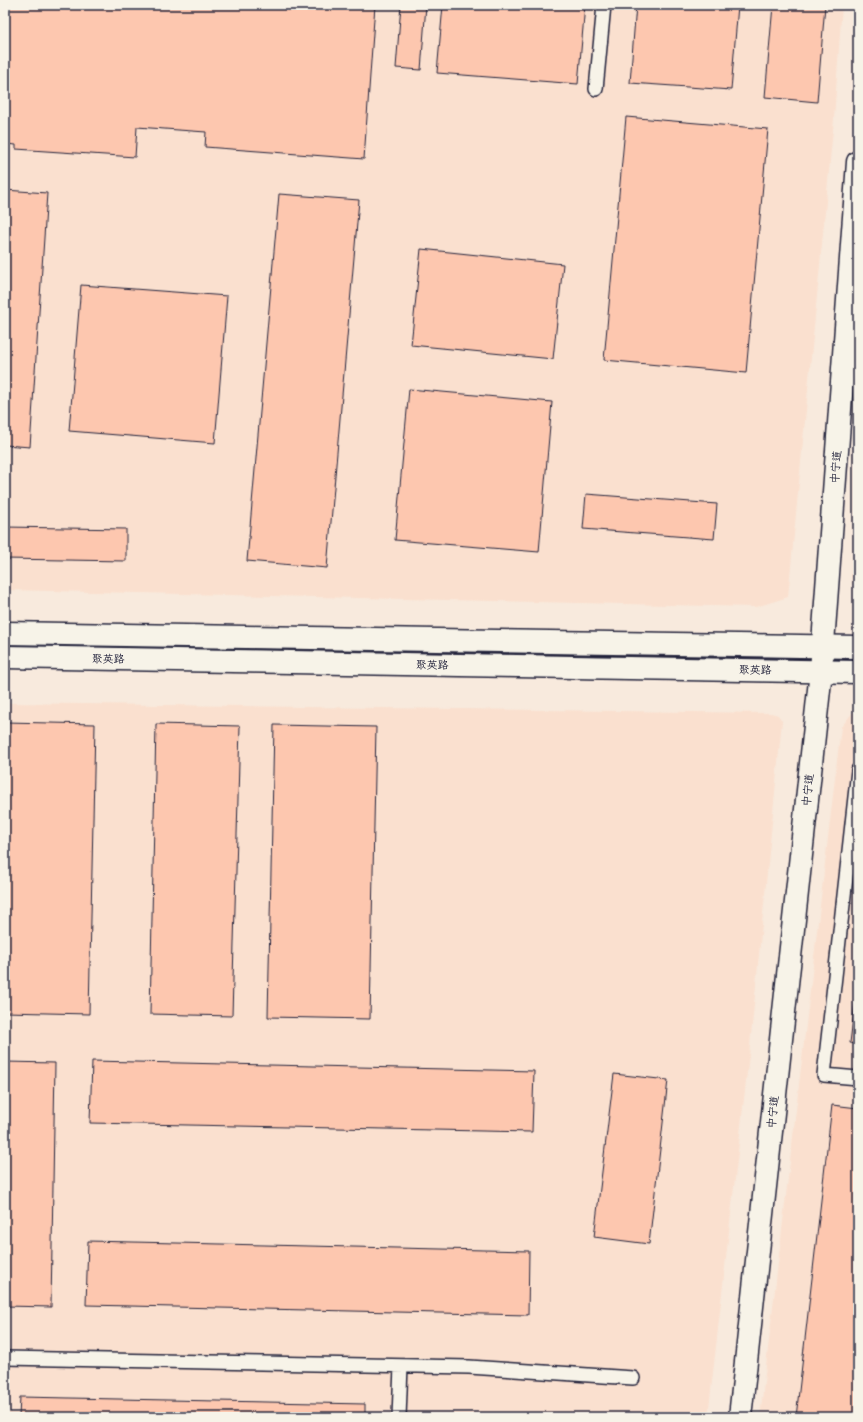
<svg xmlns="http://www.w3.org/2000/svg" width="863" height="1422" viewBox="0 0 863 1422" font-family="Sriracha,'LXGW WenKai TC',sans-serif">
	<rect width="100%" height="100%" fill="#f8eadd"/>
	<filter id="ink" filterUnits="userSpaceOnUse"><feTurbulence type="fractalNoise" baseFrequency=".025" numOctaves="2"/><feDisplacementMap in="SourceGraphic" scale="8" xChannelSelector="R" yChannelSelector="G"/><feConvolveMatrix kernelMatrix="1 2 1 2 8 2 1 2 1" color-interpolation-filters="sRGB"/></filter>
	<g filter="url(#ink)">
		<path fill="#fae0cf" d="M5,5H842L834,119L788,597L756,607L5,590Z
			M858,492V594L854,589L851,576Z
			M5,703L771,713L778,715L782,721L750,1046L708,1417H5Z
			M854,711H858V1417H760L841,727Z"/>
		<path fill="#fdc7af" stroke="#22223b" d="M5,5H375L364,159L205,147L206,132L137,127L135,157L16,149V145L5,144Z
			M401,5H426L421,70L396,68Z
			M443,5H585L578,84L437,73Z
			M636,5H738L731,90L630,83Z
			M773,5H825L817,102L765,97Z
			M626,117L768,129L746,373L604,360Z
			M5,190L47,193L30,447L5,445Z
			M279,194L359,200L327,568L247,561Z
			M421,249L563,264L553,359L411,345Z
			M81,285L227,296L215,443L69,431Z
			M409,389L552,402L539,552L395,540Z
			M586,494L717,504L714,539L583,529Z
			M5,527L126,529V561L5,559Z
			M5,722L95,724L89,1014L5,1012Z
			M156,724L240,726L232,1016L150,1014Z
			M274,725L376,727L370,1019L268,1017Z
			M858,977V1044L850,1043Z
			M92,1061L534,1071L532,1132L90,1123Z
			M5,1062L55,1063L51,1307L5,1306Z
			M614,1074L668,1080L649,1244L594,1237Z
			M832,1105L858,1108V1417H796Z
			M88,1241L529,1251L528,1315L86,1305Z
			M20,1397L365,1404V1417H19Z"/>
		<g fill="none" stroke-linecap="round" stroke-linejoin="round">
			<g stroke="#22223b" stroke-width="16">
				<path id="lane" d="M596,89L604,5
					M858,770L824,1075L858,1078
					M5,1358L469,1367L633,1378
					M399,1417L401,1366"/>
			</g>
			<g stroke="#22223b" stroke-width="25">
				<path id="street" d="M740,1417L821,671L858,162"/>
			</g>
			<g stroke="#22223b" stroke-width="25">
				<path id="secondary" d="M5,633L858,647
					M5,657L858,672"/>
			</g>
			<use href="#lane" stroke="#f7f3e8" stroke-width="13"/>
			<use href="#street" stroke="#f7f3e8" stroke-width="22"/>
			<use href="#secondary" stroke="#f7f3e8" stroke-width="22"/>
		</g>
	</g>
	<g text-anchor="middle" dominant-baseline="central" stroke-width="3.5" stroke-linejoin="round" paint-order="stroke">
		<g font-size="11" fill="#22223b" stroke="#f7f3e8">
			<text transform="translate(836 467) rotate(-86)">中宁道</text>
			<text transform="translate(108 659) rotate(1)">聚英路</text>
			<text transform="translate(432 665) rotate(1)">聚英路</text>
			<text transform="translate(755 670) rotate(1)">聚英路</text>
			<text transform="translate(808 790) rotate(-84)">中宁道</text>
			<text transform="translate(773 1112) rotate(-84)">中宁道</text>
		</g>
	</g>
	<rect width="863" height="1422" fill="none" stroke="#f7f3e8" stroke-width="20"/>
	<rect x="10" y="10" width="843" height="1402" fill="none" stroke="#22223b" stroke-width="1.5" filter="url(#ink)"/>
</svg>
